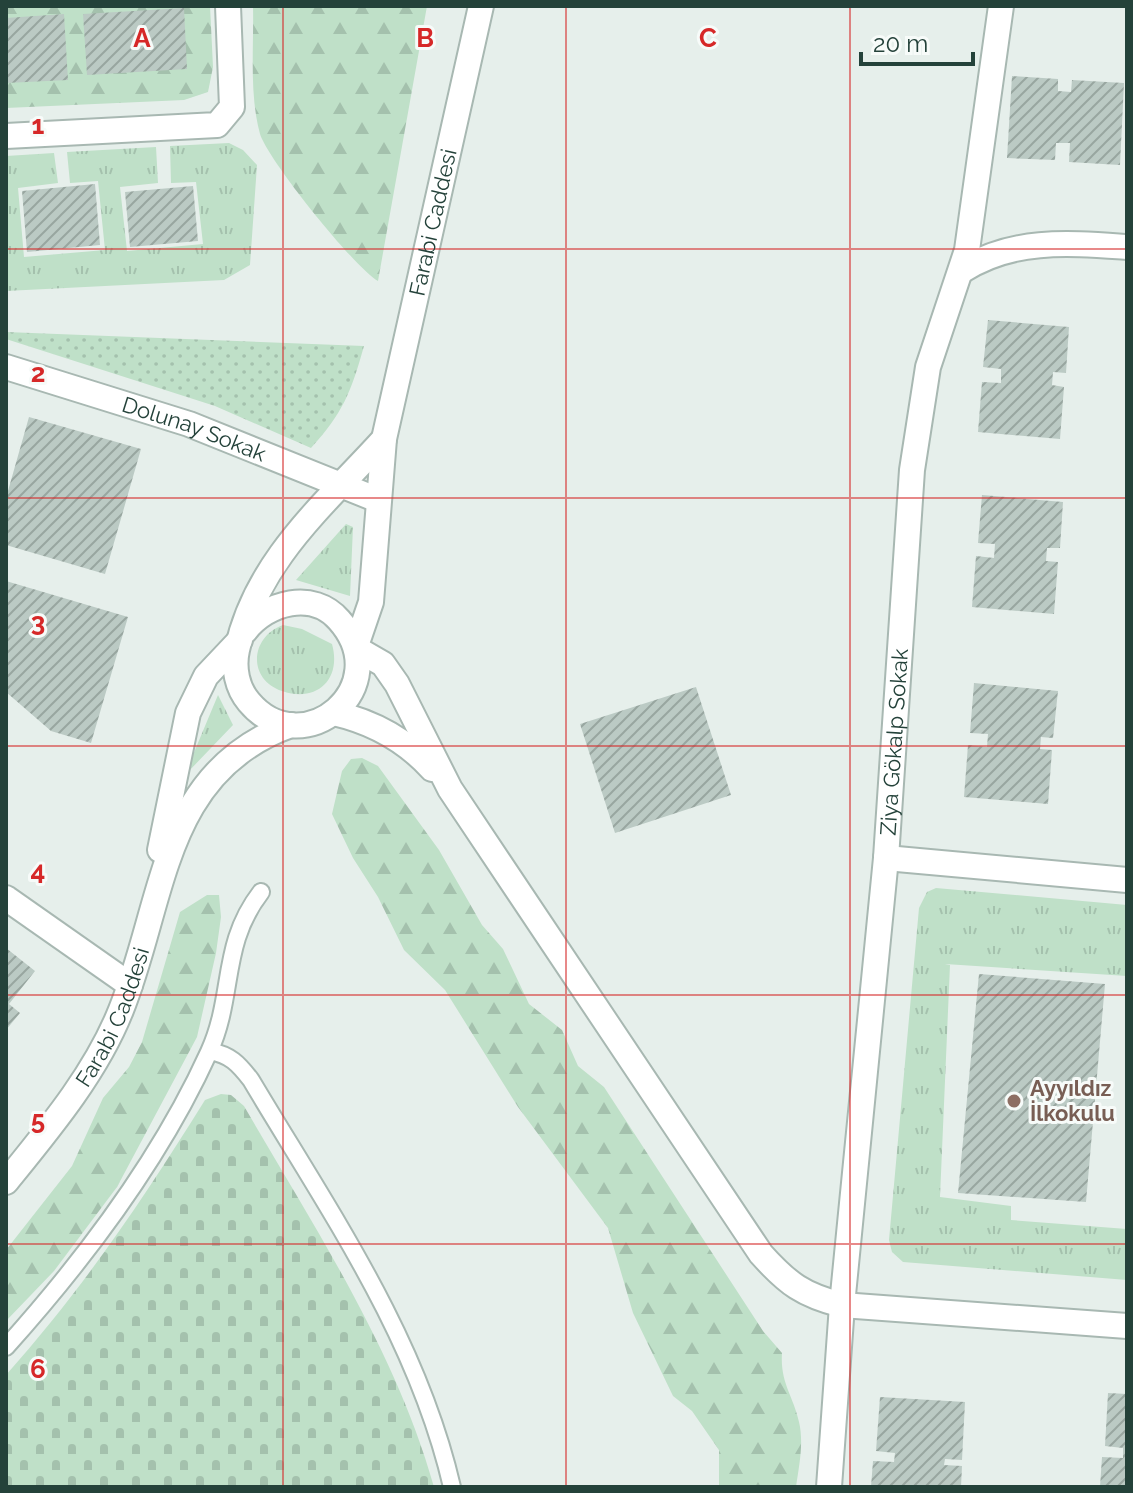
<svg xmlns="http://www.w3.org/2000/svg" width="1133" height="1493" viewBox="0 0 1133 1493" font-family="Raleway,sans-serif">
	<defs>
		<pattern id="grass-tufts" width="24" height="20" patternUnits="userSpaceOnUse" patternTransform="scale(2)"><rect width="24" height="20" fill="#bfe0c8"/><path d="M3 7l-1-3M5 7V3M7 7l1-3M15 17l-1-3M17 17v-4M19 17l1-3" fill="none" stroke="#a4c1ad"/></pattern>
		<pattern id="forest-firs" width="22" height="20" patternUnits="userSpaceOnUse" patternTransform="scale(2)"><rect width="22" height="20" fill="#bfe0c8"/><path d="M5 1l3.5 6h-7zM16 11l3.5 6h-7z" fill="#a4c1ad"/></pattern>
		<pattern id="cemetery-stones" width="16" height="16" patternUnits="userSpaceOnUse" patternTransform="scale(2)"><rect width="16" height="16" fill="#bfe0c8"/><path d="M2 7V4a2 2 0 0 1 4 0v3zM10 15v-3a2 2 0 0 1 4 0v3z" fill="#a4c1ad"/></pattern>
		<pattern id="park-dots" width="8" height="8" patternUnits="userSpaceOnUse" patternTransform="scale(2)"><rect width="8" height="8" fill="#bfe0c8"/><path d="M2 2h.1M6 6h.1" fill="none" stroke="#a4c1ad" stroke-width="1.8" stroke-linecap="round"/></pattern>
		<pattern id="building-hatch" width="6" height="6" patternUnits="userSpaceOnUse" patternTransform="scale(2)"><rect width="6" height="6" fill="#bbcac4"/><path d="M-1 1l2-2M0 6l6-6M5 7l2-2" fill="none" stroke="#98a6a0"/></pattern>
	</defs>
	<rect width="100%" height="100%" fill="#e6efeb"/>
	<path fill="url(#grass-tufts)" d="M229,143L243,150L257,165L250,265L224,280L6,291V156L54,153L58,183L18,188L24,257L105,250L98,181L70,183L67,152L156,147L158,183L120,187L127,251L203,244L196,182L171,183L170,146Z
		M346,524L353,527L350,596L296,580Z
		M283,625L302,629L332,644C342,680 316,703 282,691C247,679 250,637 283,625Z
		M218,695L233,725L188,772L190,762Z
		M936,888L1127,905V976L945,964L950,965L940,1197L1011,1206V1220L1127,1229V1280L903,1262L892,1252L889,1240L919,908L927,892Z"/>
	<path fill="url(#forest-firs)" d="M6,6H210L213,67L208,92L184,100L6,108Z
		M253,6H427L378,281C355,268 268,160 260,134C249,94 254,47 253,6Z
		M362,758L378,766L439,850L482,925L503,949L529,1004L562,1030L578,1066L604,1087L763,1331L782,1353C780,1383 793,1395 799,1422C804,1443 799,1466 796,1487H719V1450L692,1411L673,1396L633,1313L608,1228L518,1107L445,990L404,950L378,897L353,858L332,814L342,771L351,759Z
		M207,895H219L221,917L216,953L197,1037L117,1187L54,1271L6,1321V1250L72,1166L103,1098L129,1067L142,1042L180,912Z"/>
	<path fill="url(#cemetery-stones)" d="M221,1094L231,1095L244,1106C314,1227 396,1351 434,1487H6V1375C85,1286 142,1201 205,1100Z"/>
	<path fill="url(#park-dots)" d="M6,332L364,346C351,392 343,413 311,448L215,406L6,339Z"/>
	<path fill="url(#building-hatch)" d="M184,8L187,69L87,75L83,14Z
		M64,14L68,80L6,83V18Z
		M1012,76L1058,79V91L1071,92L1072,80L1124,83L1120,165L1069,162L1070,143H1056L1055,160L1007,158Z
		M95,184L100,245L27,252L22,191Z
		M193,186L198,241L130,247L125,192Z
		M988,320L1069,327L1066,373L1053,372L1052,385L1064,387L1060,439L978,432L982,382L1001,383V369L983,367Z
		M29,417L141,449L105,574L6,545V498Z
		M982,495L1063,502L1060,548H1047L1046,561L1058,562L1054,614L972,607L976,556L994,558L995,544L978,543Z
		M6,581L128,617L91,743L51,731L6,692Z
		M974,683L1058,691L1053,738L1041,737L1040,749L1052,750L1048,804L964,797L968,745L987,747L988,734L970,733Z
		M696,687L731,795L615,833L580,724Z
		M6,948L35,971L9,1004L20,1013L6,1030Z
		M979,974L1105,984L1086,1202L958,1193Z
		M1108,1393L1127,1394V1487H1100L1102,1457L1123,1458V1448L1105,1446Z
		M880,1397L965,1402L962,1460L945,1459L944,1465L962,1466L961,1487H871L873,1461L894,1462L895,1453L876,1451Z"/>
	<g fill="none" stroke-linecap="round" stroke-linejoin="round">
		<g stroke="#a8b8b2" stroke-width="20">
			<path id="service" d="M210,1051C230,1055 238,1063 251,1080C329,1211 417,1336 452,1487
				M6,1347C85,1259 160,1160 209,1052C235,995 220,945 261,892"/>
		</g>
		<g stroke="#a8b8b2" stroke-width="28">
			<g id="minor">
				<path d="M6,136L217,125L232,107L228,6"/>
				<path d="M963,270C1013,238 1069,243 1127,247"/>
				<path id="s1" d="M6,367L189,424L378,500"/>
				<path d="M886,858L1127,880"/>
				<path d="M6,898L130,985"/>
				<path id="s2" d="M829,1487L842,1305L886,858L912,470L928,367L967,250L1001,6"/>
			</g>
		</g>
		<g stroke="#a8b8b2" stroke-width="28">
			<g id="tertiary">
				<path d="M245,631C267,602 313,590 339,620C398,686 303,766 249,702C237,688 233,668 237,650C256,561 325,504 384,439"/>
				<path id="s3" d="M356,646L371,602L384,439L481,6"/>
				<path d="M357,649L383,664L397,684L450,789L761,1254C788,1284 803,1295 842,1305L1127,1326"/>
				<path d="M334,713C373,722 405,739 432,769"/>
				<path d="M160,850L188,713L206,676L240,640"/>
				<path id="s4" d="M6,1182C49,1129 96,1073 121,1010C165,901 161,771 291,725"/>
			</g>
		</g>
		<use href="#service" stroke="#fff" stroke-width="16"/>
		<use href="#minor" stroke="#fff" stroke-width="24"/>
		<use href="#tertiary" stroke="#fff" stroke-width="24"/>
	</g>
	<path fill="none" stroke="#d62828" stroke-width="2" stroke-opacity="0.55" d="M283,6V1487M566,6V1487M850,6V1487M6,249H1127M6,498H1127M6,746H1127M6,995H1127M6,1244H1127"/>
	<circle fill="#8d6e63" stroke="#f7fbf9" stroke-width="3" cx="1014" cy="1101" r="8"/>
	<g text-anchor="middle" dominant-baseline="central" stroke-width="6" stroke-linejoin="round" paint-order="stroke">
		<g font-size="22" fill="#24423a" stroke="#f7fbf9">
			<text stroke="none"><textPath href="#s3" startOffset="432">Farabi Caddesi</textPath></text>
			<text stroke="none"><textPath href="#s1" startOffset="198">Dolunay Sokak</textPath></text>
			<text stroke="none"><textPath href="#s2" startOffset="748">Ziya Gökalp Sokak</textPath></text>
			<text stroke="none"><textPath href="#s4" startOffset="198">Farabi Caddesi</textPath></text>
		</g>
		<g font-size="22" font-weight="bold" fill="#785e54" stroke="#f7fbf9" text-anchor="start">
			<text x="1030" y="1088">Ayyıldız<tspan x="1030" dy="25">İlkokulu</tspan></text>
		</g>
	</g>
	<g font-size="26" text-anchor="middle" font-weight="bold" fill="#d62828" stroke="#f7fbf9" stroke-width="6" stroke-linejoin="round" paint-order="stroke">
		<text x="142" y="47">A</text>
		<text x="425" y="47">B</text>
		<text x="708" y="47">C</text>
		<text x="38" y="134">1</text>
		<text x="38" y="382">2</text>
		<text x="38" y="631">3</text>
		<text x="38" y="880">4</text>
		<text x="38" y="1129">5</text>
		<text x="38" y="1378">6</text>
	</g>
	<rect width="1133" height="1493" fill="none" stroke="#24423a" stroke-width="16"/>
	<path d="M861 52v12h112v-12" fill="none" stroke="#24423a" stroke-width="4"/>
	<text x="873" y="52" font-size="24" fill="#24423a" stroke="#f7fbf9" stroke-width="6" paint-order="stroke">20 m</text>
</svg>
